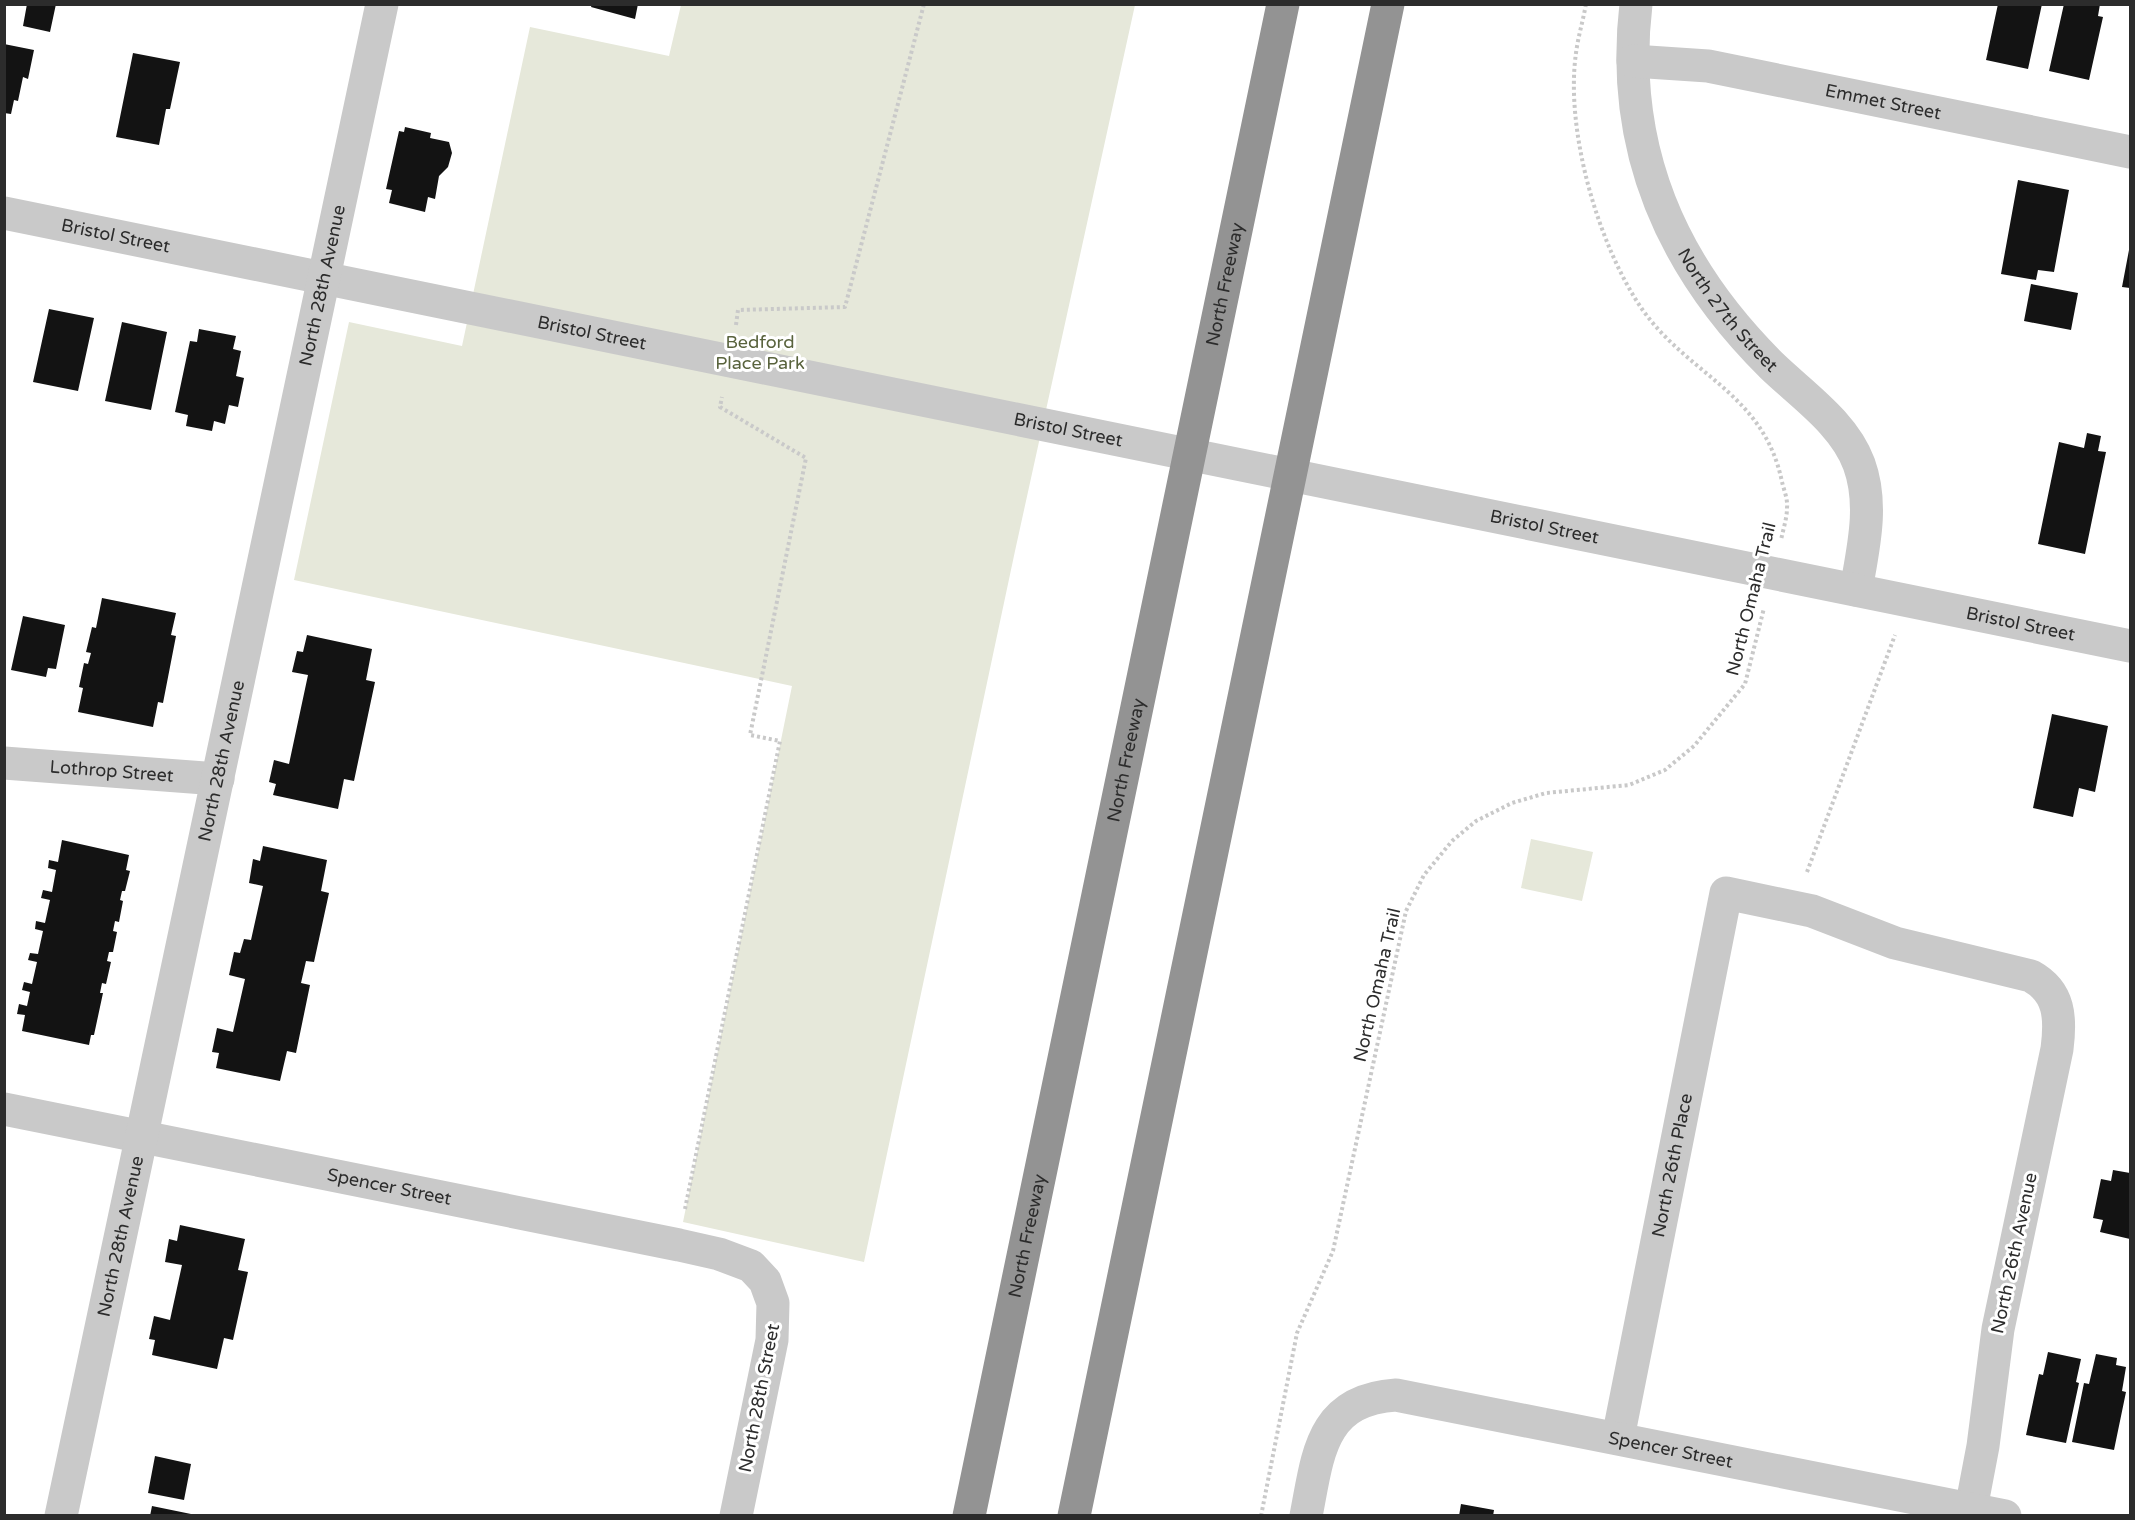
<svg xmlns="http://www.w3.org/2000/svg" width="2135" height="1520" viewBox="0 0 2135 1520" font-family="'Varela Round',sans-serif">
	<rect width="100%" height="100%" fill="#fff"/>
	<path fill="#e6e8da" d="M681,5H1135L1015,551L864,1262L683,1222L792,686L294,580L349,322L462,346L530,27L669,56Z
		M1531,839L1593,852L1582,901L1521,888Z"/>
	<path fill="#131313" d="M27,4H56L50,32L23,26Z
		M592,4H638L635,19L591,7Z
		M1998,4H2042L2028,69L1986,60Z
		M2064,4H2100L2098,16L2103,17L2089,80L2049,71Z
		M4,44L34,50L28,79L23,77L18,101L14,100L11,114L4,113Z
		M133,53L180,62L170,109H166L159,145L116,137Z
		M405,127L431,133L430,138L449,142L452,153L448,167L439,176L435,199L428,197L425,212L389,203L392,190L386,189L399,131L404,132Z
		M2018,180L2069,190L2054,272L2038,270L2036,280L2001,274Z
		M2129,250H2130V288L2122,287Z
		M2031,284L2078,293L2071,330L2024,321Z
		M49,309L94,318L78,391L33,382Z
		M122,322L167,332L151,410L105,401Z
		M199,329L236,336L233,349L241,351L236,376L244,378L238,407L229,405L225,424L214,421L212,431L186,426L188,415L175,412L190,341L197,342Z
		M2087,433L2101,436L2098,451L2106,452L2085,554L2038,544L2059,442L2084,448Z
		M102,598L176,613L171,635L176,636L163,703L158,702L153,727L78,712L83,688L79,687L84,663L88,664L91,653L86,652L92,627L96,628Z
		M23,616L65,625L56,669L48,668L46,677L11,670Z
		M307,635L372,649L366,680L375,682L354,781L344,779L338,809L273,795L276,784L269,782L274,760L289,764L308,675L292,672L297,651L303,652Z
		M2052,714L2108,726L2095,792L2079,788L2073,817L2033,808Z
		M62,840L129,855L126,870L130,871L125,891H122L120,900L123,901L119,922L115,921L113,931L117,932L113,952H109L107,961L111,962L106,984L102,983L100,993H103L94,1035H91L89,1045L22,1031L25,1015L17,1014L19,1004L27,1006L30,992L22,990L24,982L32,984L37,962L28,960L30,953L38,954L43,931L35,929L36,921L45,923L50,900L41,898L43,890L52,892L56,870L48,868L49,860L58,862Z
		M263,846L327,860L321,891L329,893L314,962L306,961L301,983L310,985L296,1053L287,1051L280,1081L216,1068L219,1053L212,1052L217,1028L233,1032L245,979L229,975L234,952L240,953L244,939L251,940L263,886L249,883L253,859L260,861Z
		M2113,1170L2130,1173V1239L2100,1232L2103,1220L2093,1218L2101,1179L2111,1181Z
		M180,1225L245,1239L238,1270L248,1272L233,1340L224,1338L217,1369L152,1355L155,1340L149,1339L154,1316L170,1320L182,1265L165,1262L169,1239L177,1241Z
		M2048,1352L2081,1359L2076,1382L2079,1383L2066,1443L2026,1435L2039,1374L2043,1375Z
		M2096,1354L2117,1358L2116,1365L2126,1367L2122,1391L2126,1392L2114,1450L2072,1442L2084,1383L2089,1384Z
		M155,1456L191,1464L184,1500L148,1493Z
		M1461,1504L1494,1510L1493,1516H1459Z
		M152,1506L191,1514V1516H150Z"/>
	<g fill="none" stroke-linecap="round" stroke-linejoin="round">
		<path stroke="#c9c9c9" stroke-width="4" stroke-dasharray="3 3" stroke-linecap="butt" d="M1586,4C1583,21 1578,37 1576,53C1565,130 1598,245 1642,309C1689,376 1764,393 1782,482C1784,490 1788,500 1787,508C1787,518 1783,530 1781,540
			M736,325L738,310L845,307L924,4
			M1807,872L1895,635
			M685,1209L780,741L750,735L806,458L720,407L722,397
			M1261,1516L1297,1333L1333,1251L1406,911L1424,875L1452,841L1476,821L1512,803L1546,793L1629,785L1665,770L1694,746L1745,684L1764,608"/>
		<g stroke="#c9c9c9" stroke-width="33">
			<path id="s1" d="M1636,4C1619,148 1671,266 1772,366C1802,395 1844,423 1859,464C1874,505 1863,549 1856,590"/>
			<path id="s2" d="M1633,61L1708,66L2130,152"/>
			<path id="s3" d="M4,213L2130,646"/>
			<path id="s4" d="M4,763L218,779"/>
			<path id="s5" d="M4,1109L679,1245L719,1254L751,1266L765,1281L773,1303L772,1340L736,1516"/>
			<path id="s6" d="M1618,1438L1726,893L1812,911L1895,943L2031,976C2060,992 2061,1018 2057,1049L1998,1329L1983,1446L1971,1509"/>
			<path id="s7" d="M61,1516L382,4"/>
			<path id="s8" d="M1306,1516C1318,1455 1320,1400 1396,1395L2005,1516"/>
		</g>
		<g stroke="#939393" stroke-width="33">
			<path id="s9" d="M969,1516L1283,4"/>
			<path d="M1074,1516L1388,4"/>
		</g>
	</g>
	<g text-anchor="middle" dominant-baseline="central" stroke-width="6" stroke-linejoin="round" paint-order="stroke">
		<g font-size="18" fill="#2c2c2c" stroke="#fff">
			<text stroke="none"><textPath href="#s2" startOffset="254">Emmet Street</textPath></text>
			<text stroke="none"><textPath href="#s3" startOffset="114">Bristol Street</textPath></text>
			<text stroke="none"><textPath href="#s7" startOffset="1258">North 28th Avenue</textPath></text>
			<text stroke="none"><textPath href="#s9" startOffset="1258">North Freeway</textPath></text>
			<text stroke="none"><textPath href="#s1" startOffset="330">North 27th Street</textPath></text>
			<text stroke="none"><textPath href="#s3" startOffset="600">Bristol Street</textPath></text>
			<text stroke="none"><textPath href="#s3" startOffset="1086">Bristol Street</textPath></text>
			<text stroke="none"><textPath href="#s3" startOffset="1572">Bristol Street</textPath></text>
			<text transform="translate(1751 599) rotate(-76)">North Omaha Trail</text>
			<text stroke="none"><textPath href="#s3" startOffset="2058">Bristol Street</textPath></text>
			<text stroke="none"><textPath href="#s7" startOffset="772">North 28th Avenue</textPath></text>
			<text stroke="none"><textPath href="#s9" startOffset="772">North Freeway</textPath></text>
			<text stroke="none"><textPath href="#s4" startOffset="108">Lothrop Street</textPath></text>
			<text transform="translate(1377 985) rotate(-77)">North Omaha Trail</text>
			<text stroke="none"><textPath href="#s6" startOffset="278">North 26th Place</textPath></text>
			<text stroke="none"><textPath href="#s5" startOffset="393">Spencer Street</textPath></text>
			<text stroke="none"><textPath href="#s7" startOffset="286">North 28th Avenue</textPath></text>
			<text stroke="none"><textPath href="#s9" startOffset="286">North Freeway</textPath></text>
			<text transform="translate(2014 1253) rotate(-78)">North 26th Avenue</text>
			<text transform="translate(759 1398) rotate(-79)">North 28th Street</text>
			<text stroke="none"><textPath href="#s8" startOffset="448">Spencer Street</textPath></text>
		</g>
		<g font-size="18" fill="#59633d" stroke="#fff">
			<text x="760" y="342">Bedford<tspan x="760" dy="21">Place Park</tspan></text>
		</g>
	</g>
	<rect width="2135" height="1520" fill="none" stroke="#2c2c2c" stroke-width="12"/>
</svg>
